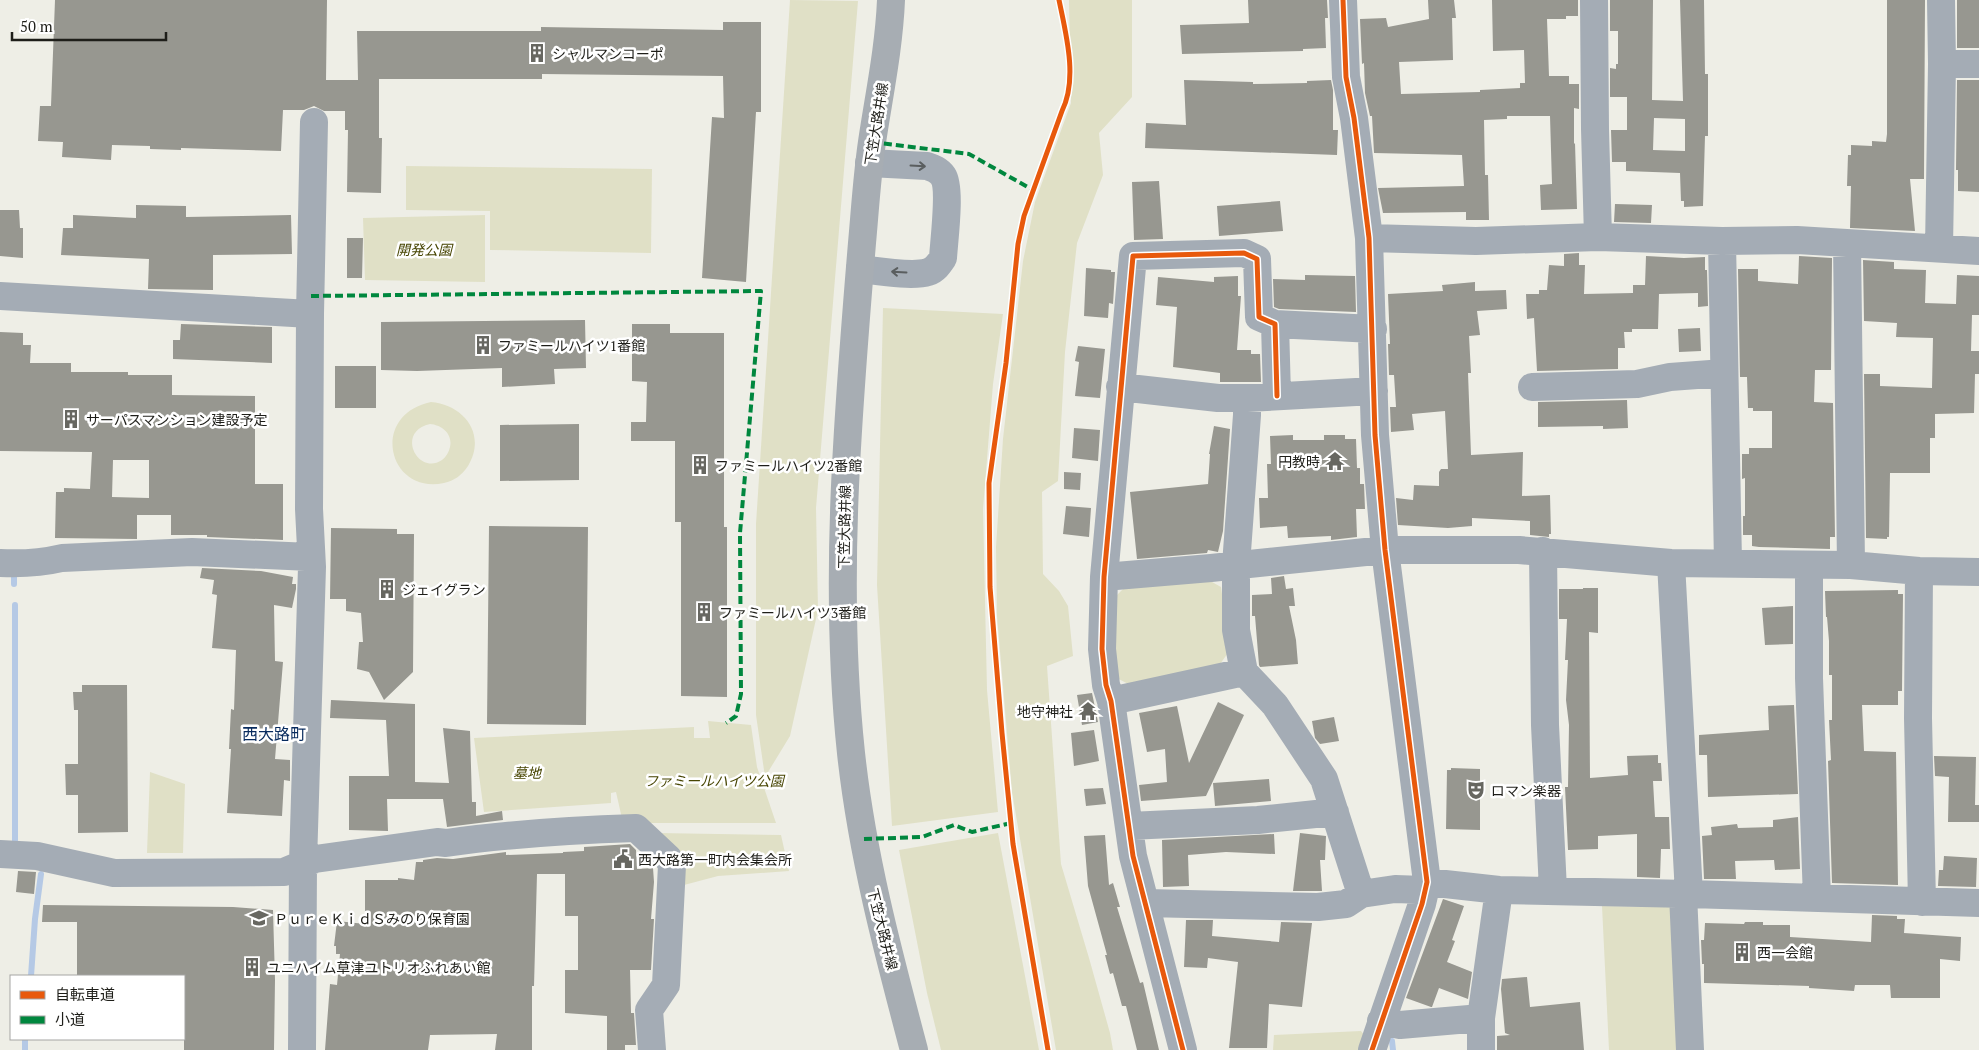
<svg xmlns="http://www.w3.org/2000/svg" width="1979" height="1050" viewBox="0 0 1979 1050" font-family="'PT Serif','Noto Sans JP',serif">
	<rect width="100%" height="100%" fill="#eeeee6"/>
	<path fill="#e0e0c6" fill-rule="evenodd" d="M790,0L858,1L816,508L818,610L790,736L765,777L756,715V524Z
		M1069,0H1132V97L1099,133L1103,175L1077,243L1065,352L1058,481L1042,492L1043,574L1059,591L1068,606L1073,656L1047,666L1061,864L1089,958L1110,1033L1113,1050H1056L1012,792L997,616L996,547L1003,439L1023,261L1035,202L1071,103Z
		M406,166L652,169L651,253L490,250V211L406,210Z
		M485,215V282L365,280L363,218Z
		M883,308L1003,314L993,384L983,509L987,690L998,812L892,826L877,585Z
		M431,402C464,405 487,434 468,466C462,475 454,481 444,483C388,495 369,415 431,402ZM430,424C442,425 453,434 450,447C449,452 446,457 442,460C418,476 395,432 430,424Z
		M1205,578L1221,587L1230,650L1218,667L1132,686L1115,677L1116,596L1128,584Z
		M708,721L751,725L757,767L776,823H623L616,792L611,793V803L484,812L474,738L694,727V738H710Z
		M150,772L185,784L183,853H147Z
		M657,833L781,835L789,871L718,876L684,885Z
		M998,833L1039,1050H941L927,993L899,850Z
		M1602,906L1671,907L1678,1050H1609Z
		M1361,1031L1365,1036L1360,1050H1273L1274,1035Z"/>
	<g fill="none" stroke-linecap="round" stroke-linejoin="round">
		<path stroke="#b5c9e5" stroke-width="6" d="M14,577V584
			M15,605V844
			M31,976L35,919L41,874
			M25,1039V1050
			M1392,1041L1393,1050"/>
	</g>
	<path fill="#979790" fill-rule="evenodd" d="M55,0H327L326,80H358L357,31H541V27L723,30V22H761V112H756L746,282L702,278L712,117L724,118L723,76L542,74V79H379V138H382L381,193L347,192L348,130H345V111H324L314,106L304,110H283L281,151L181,148V150L150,149V146L112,145L111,160L62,157L63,142L38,141L40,106H51Z
		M1248,0H1327L1328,18H1325L1326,48L1303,49V51L1182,54L1180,25L1249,23Z
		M1428,0H1454L1456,18H1452L1453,60L1399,62L1401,94L1480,92V90L1520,88V83H1525L1524,50L1493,51L1492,0H1578V16H1566V19H1547L1549,76H1569V84H1579V109L1574,108V144L1575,143L1577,209L1541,210L1540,185L1552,184L1550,116H1507V119L1484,120L1485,175H1488L1489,220H1466V212L1383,213L1378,188L1464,186L1462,155L1374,153L1372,116H1370L1365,93L1364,63L1362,64L1360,19L1386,18L1388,27L1429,19Z
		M1610,0H1653L1652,100L1683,101L1680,0H1704L1705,74H1708V136H1705L1703,206L1684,207V201H1681L1680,173L1626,171V162H1612L1611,130H1627V97H1610V68L1616,69V64H1618V31H1610ZM1654,118L1685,119V151L1653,150Z
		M1887,0H1925L1924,179H1910L1915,231L1850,228L1851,186H1847L1848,155H1851V145L1872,146V141L1886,142L1887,134Z
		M1957,0H1979V48H1957Z
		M1184,80L1253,82V84L1307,83V81L1331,80L1333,90V130H1338L1337,155L1145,148L1146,123L1186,125Z
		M1957,80H1979V192L1958,191V170H1956Z
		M1159,181L1163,239L1134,240L1132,182Z
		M1280,201L1283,231L1219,236L1217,206Z
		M1615,204L1652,205L1651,223L1614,222Z
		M136,205L186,206V217L291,215L292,254L213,255V290L148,289L149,259L61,255L63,228H73V215L136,218Z
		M0,210H19L20,228H23V258L0,256Z
		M347,238H363L362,278H347Z
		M1579,253V265H1585L1584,294L1633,293V285H1645L1646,256L1684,258L1705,257V270H1707L1708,306L1698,307V293L1659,294L1658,329H1632V332H1624L1625,348H1618V369L1537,371L1534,318L1527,319L1526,294H1539V290H1547L1549,265L1564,266V254Z
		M1799,256L1832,258L1831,370H1815L1814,402L1833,403L1835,537H1830V549L1759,547L1752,546V535H1743V516H1745V478L1742,479V454H1749V448H1772V411H1753V408H1748L1747,377H1740L1738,269H1758V281L1798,284Z
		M1863,260L1894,262V269L1926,270L1925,303L1956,304L1957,275L1979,276V315H1972L1971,351H1979V374H1975L1974,413L1935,414V438H1930V473H1890L1889,537H1887V539L1866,538L1864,374H1880V386L1932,388L1933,338L1896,337L1897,323L1864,321Z
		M1086,268L1111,270V272H1115L1113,304L1109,303L1108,318L1084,316Z
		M1305,275L1355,276L1356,312L1279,309L1274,307L1273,279L1305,280Z
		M1238,276V296H1241L1237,350H1251V354H1260L1261,382H1220V373L1173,367L1177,307L1156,305L1158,277L1214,282V277Z
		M1475,282V291L1506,290L1507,309L1477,311L1480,335L1469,336L1471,373H1468L1471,455L1523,452L1522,496L1550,495L1551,534H1549V537L1530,535V521L1472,518V526L1448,528L1398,525L1396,498L1413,500L1414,485L1439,486V472L1441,469H1448L1445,411L1412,414L1414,430L1391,432L1390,407H1396L1394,375H1389L1388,344H1390L1388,294L1443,291L1442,285Z
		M585,320L586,368L554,369L555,384L502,387V368L417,371L381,370V322Z
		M181,324L272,327V363L173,359V340H180Z
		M632,324H670V333H724V527H727V697L681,696V522H675V441H631V422H646L647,382L632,381Z
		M1700,328L1701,351L1679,352L1678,329Z
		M0,332L23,333V345H31L30,363H71V372H128V375H172V395L255,396V484H283V540L207,537V535H171V515H137V539L55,538L56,492H64V488L90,489L92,452L0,451ZM113,460H149V498L112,497Z
		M1078,346L1105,349L1100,398L1075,396L1079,362L1075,361Z
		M335,366H376V408H335Z
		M1627,400L1628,428L1603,429V426L1538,427V402Z
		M579,424V480L500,481V425Z
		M1214,426L1230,429L1223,531L1218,552L1208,550L1207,553L1137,559L1130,492L1208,484L1210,454H1209Z
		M1074,428L1100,430L1098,461L1072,458Z
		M1293,435V440H1324V435H1345V439H1356L1357,468H1360V484H1364L1365,509H1356L1357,537L1331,540V536L1288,538L1287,526L1260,528L1259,498H1268L1267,464H1271L1270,436Z
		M1064,472L1081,473L1080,490L1064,489Z
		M1066,506L1091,508L1089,537L1063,534Z
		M489,526L588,527L586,725L487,724Z
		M331,528L397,529V534H414L413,672L384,700L369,672L357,669L359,642H363L361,613L346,611V599H330Z
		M202,568L261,571L293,577L292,584H296V589L292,608L274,605L275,661L283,662L275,759L290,760V781L284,780L282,816L227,813L231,749H229L231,709L234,710L236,650L212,648L217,595L212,594L214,580L200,578Z
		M1284,576L1286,589L1293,588L1295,606H1289L1296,640L1298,664L1260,667L1259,665L1255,616H1252V595L1272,594L1271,578Z
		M1583,588H1598V633L1589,632L1590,778L1628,775L1627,756L1658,755V763H1661L1662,781H1653L1655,817H1669L1670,849H1661L1660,878L1637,877V834L1598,836V849L1568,850L1565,787H1568L1569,725L1566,700L1568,660H1565L1567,619H1559V589H1583Z
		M1898,590V594H1903L1902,691H1898V705H1862L1864,751L1896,752L1898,885L1832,883L1828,761L1831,760L1829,720H1832V675H1829V641L1827,617H1826L1825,591Z
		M1793,606V644L1765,645L1762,608Z
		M82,685H127L128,832L78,833V795H66L65,764H78V710H74L73,692H82Z
		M1092,693L1098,722L1082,725L1077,695Z
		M331,700L415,704V782L449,783L443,728L470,731L472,802H476V816L502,811L503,820L447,827L443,799H387L388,831L349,830V776H389L386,720L330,718Z
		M1218,702L1244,715L1206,796L1141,801L1139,785L1167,782L1165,749L1147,752L1139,713L1177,706L1189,763Z
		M1794,705L1798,794L1708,797L1707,755H1699V735L1769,730L1768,706Z
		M1334,717L1339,741L1320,744L1315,738L1312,721Z
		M1094,730L1099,761L1074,766L1071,733Z
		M1934,756L1976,757L1975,805H1979V822H1948L1949,777L1935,776Z
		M1451,768L1480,769V830L1446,829L1447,770H1451Z
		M1269,779L1271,801L1215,806L1213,783Z
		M1103,788L1106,804L1086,806L1084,789Z
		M1798,817L1800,869L1775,870L1774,860L1735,861L1736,879H1704L1702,836L1712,835L1711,827L1737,824L1738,828L1773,827V820Z
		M1300,833L1326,836L1325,860H1320L1322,891H1293Z
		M1274,834L1275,854L1226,852L1188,855L1189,886L1163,887L1162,840Z
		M1105,835L1109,885L1113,883L1120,907H1117L1140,983L1143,982L1159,1050H1137L1126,1006H1122L1113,973L1110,974L1105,955H1107L1088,886L1084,836Z
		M630,844L636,850L637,869L653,868L654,882L651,919H654L651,970H630L631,1013H634L636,1045H625V1050H607V1016L565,1013V970H578V916H565V874H537L534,986H532V1050H495L497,1034L430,1035L428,1050H325L330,984L337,985L340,954H336V946H334L337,921L365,924V880H398V878L414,880L416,862H423V860L437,858L453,859L506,852V855L563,853V852L584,851V847Z
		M1944,856L1977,858L1976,887L1938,886L1939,870H1943Z
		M18,871L36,872L34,894L16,892Z
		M1443,899L1464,906L1452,940L1455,941L1447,962L1472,972L1468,999L1439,988L1432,1007H1431L1406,998Z
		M43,905L233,907L273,910L275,980L274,1050H184V976H77V922H42Z
		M1872,915L1897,916V919H1905L1904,933L1961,937L1960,961L1940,959V998H1891L1890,985H1855L1854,991L1809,988V986L1704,983V964H1702L1701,940H1704L1705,923L1744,924L1745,922H1763V925H1790V937L1871,942Z
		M1186,920H1213L1212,936L1279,942L1281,922L1312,923L1302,1007L1269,1004L1267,1048H1229L1238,962L1208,958L1207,968L1184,967Z
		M1527,977L1530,1007L1580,1002L1584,1050H1497V1036L1510,1035L1505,1033L1501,989L1502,979Z"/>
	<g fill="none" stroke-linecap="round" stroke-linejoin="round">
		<path stroke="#a4acb5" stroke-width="28" d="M1343,0L1346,77L1354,118L1369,238L1375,435L1385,550L1427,882L1422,904L1372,1050
			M1594,0L1595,129L1598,237
			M1942,64H1979
			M1369,238L1476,241L1598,237L1722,241L1797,240L1979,251
			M1722,241L1728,563
			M1847,243L1851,565
			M1939,248L1942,64L1941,0
			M860,269C877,271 913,277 928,272C935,270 939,264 943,258C944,241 951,188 943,176C939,170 933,168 927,166L869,163
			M0,296L310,314
			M1275,324L1373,329
			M1120,387L1218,398H1247L1374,391
			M1532,387L1637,384L1670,377L1724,373
			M1247,398V415L1236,565V630L1244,672L1275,705L1324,779L1361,894
			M1543,551L1545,725L1553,890
			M0,563C21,564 41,563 62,558L192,552L311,557
			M1671,563L1689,894
			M1809,566V678L1817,898
			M1919,571L1918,718L1922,902
			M1104,577L1211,568L1385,550H1519L1671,563L1851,565L1919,571L1979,572
			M1111,701L1244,672
			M1129,826L1258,820L1335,812
			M0,854L37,856L114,873L284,872L315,859L437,842L446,843C509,834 572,830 636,828L668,858L672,865L666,985L649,1010L652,1050
			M1427,882L1499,890L1689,894L1979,903
			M1683,894L1690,1050
			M1146,903L1318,907L1346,904L1361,894L1395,889L1424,890
			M1381,1021L1400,1025L1481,1018
			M302,1050L303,863L312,567L309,509L310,314L314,122
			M1183,1050L1133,856L1111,701L1106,685L1102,649L1104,577L1133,256L1244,253L1257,259L1259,317L1275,324L1277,396
			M1481,1050V1018L1499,890"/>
		<path stroke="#a7adb3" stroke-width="28" d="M891,0C889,48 879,95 872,142C867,176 865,210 862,243C848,413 833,583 851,753C862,855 888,952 914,1050"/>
		<path stroke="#00873e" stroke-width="4" stroke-dasharray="8 4" stroke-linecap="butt" d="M872,142L969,154L1033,190
			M311,296L761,291L740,533L741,694L736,716L726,723
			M864,839L922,837L954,825L972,832L1011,823"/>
		<g stroke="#fff" stroke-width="8">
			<path id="cycleway" d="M1343,0L1346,77L1354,118L1369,238L1375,435L1385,550L1427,882L1422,904L1372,1050
				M1048,1050L1013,844L1002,733L990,587L989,483L1006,363L1018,244L1024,216L1062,111C1078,79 1066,34 1059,0
				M1183,1050L1133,856L1111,701L1106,685L1102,649L1104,577L1133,256L1244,253L1257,259L1259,317L1275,324L1277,396"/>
		</g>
		<use href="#cycleway" stroke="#e8590c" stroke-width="5"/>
	</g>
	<defs><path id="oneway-shaft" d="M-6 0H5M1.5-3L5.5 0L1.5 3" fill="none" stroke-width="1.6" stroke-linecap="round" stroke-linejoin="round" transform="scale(1.25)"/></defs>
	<g stroke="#5a5e5f">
		<use href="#oneway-shaft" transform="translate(918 166) rotate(3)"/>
		<use href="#oneway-shaft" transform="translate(899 272) rotate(-177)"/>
	</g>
	<defs>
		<g id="building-bare" transform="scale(1.5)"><path d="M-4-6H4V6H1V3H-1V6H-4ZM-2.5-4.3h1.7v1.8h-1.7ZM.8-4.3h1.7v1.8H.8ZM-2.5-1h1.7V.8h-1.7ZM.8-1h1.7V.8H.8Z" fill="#676761" stroke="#fff" stroke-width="2.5" paint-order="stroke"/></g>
		<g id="temple-bare" transform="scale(1.5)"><path d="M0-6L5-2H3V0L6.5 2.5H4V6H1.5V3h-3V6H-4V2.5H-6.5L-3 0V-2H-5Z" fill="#676761" stroke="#fff" stroke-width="2.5" paint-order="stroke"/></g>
		<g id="theatre-bare" transform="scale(1.5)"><path d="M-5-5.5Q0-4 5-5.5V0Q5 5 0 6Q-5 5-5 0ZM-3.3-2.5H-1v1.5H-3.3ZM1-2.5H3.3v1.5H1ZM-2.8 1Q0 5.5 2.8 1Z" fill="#676761" stroke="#fff" stroke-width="2.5" paint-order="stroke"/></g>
		<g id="civic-bare" transform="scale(1.5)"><path d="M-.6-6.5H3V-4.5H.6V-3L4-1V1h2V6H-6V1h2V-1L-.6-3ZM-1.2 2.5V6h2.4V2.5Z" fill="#676761" stroke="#fff" stroke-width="2.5" paint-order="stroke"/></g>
		<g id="school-bare" transform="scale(1.5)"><path d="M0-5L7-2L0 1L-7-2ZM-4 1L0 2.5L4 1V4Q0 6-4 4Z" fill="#676761" stroke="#fff" stroke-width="2.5" paint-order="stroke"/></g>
	</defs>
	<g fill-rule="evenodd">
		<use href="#building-bare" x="537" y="53"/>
		<use href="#building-bare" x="483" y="345"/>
		<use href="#building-bare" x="71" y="419"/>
		<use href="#temple-bare" x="1335" y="461"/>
		<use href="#building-bare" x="700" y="465"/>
		<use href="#building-bare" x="387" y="589"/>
		<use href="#building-bare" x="704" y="612"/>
		<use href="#temple-bare" x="1088" y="711"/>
		<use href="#theatre-bare" x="1476" y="790"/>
		<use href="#civic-bare" x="623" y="859"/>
		<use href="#school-bare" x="259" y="918"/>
		<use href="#building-bare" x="1742" y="952"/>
		<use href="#building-bare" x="252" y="967"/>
	</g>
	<g text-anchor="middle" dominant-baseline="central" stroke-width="5" stroke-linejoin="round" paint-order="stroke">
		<g font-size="14" fill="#1e1e19" stroke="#fff" text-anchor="start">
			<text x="552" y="53">シャルマンコーポ</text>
			<text x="498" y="345">ファミールハイツ1番館</text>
			<text x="86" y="419">サーパスマンション建設予定</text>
			<text x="1320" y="461" text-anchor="end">円教時</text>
			<text x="715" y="465">ファミールハイツ2番館</text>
			<text x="402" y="589">ジェイグラン</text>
			<text x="719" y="612">ファミールハイツ3番館</text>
			<text x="1073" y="711" text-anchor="end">地守神社</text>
			<text x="1491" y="790">ロマン楽器</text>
			<text x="638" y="859">西大路第一町内会集会所</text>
			<text x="274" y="918">ＰｕｒｅＫｉｄＳみのり保育園</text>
			<text x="1757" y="952">西一会館</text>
			<text x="267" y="967">ユニハイム草津ユトリオふれあい館</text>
		</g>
		<g font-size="14" fill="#1e1e19" stroke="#fff">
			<text transform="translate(876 124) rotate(-81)">下笠大路井線</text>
			<text transform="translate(844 527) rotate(-89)">下笠大路井線</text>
			<text transform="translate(883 929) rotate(76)">下笠大路井線</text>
		</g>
		<g font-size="14" font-style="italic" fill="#474502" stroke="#fff">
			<text x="424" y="249">開発公園</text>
			<text x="527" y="772">墓地</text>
			<text x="714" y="780">ファミールハイツ公園</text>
		</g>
		<g font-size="16" fill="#072a5d" stroke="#fff">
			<text x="274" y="734">西大路町</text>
		</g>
	</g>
	<rect x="10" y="975" width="175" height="65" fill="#ffffff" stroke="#a5a5a3"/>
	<rect x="20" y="991" width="25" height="8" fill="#e8590c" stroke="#a5a5a3"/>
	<text x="55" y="1000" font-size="15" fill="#1e1e19">自転車道</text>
	<rect x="20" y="1016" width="25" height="8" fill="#00873e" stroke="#a5a5a3"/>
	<text x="55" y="1025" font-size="15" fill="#1e1e19">小道</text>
	<path d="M12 32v8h154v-8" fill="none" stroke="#1e1e19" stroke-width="2.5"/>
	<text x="20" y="32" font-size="15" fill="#1e1e19" stroke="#ffffff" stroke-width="4" paint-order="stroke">50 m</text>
</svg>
